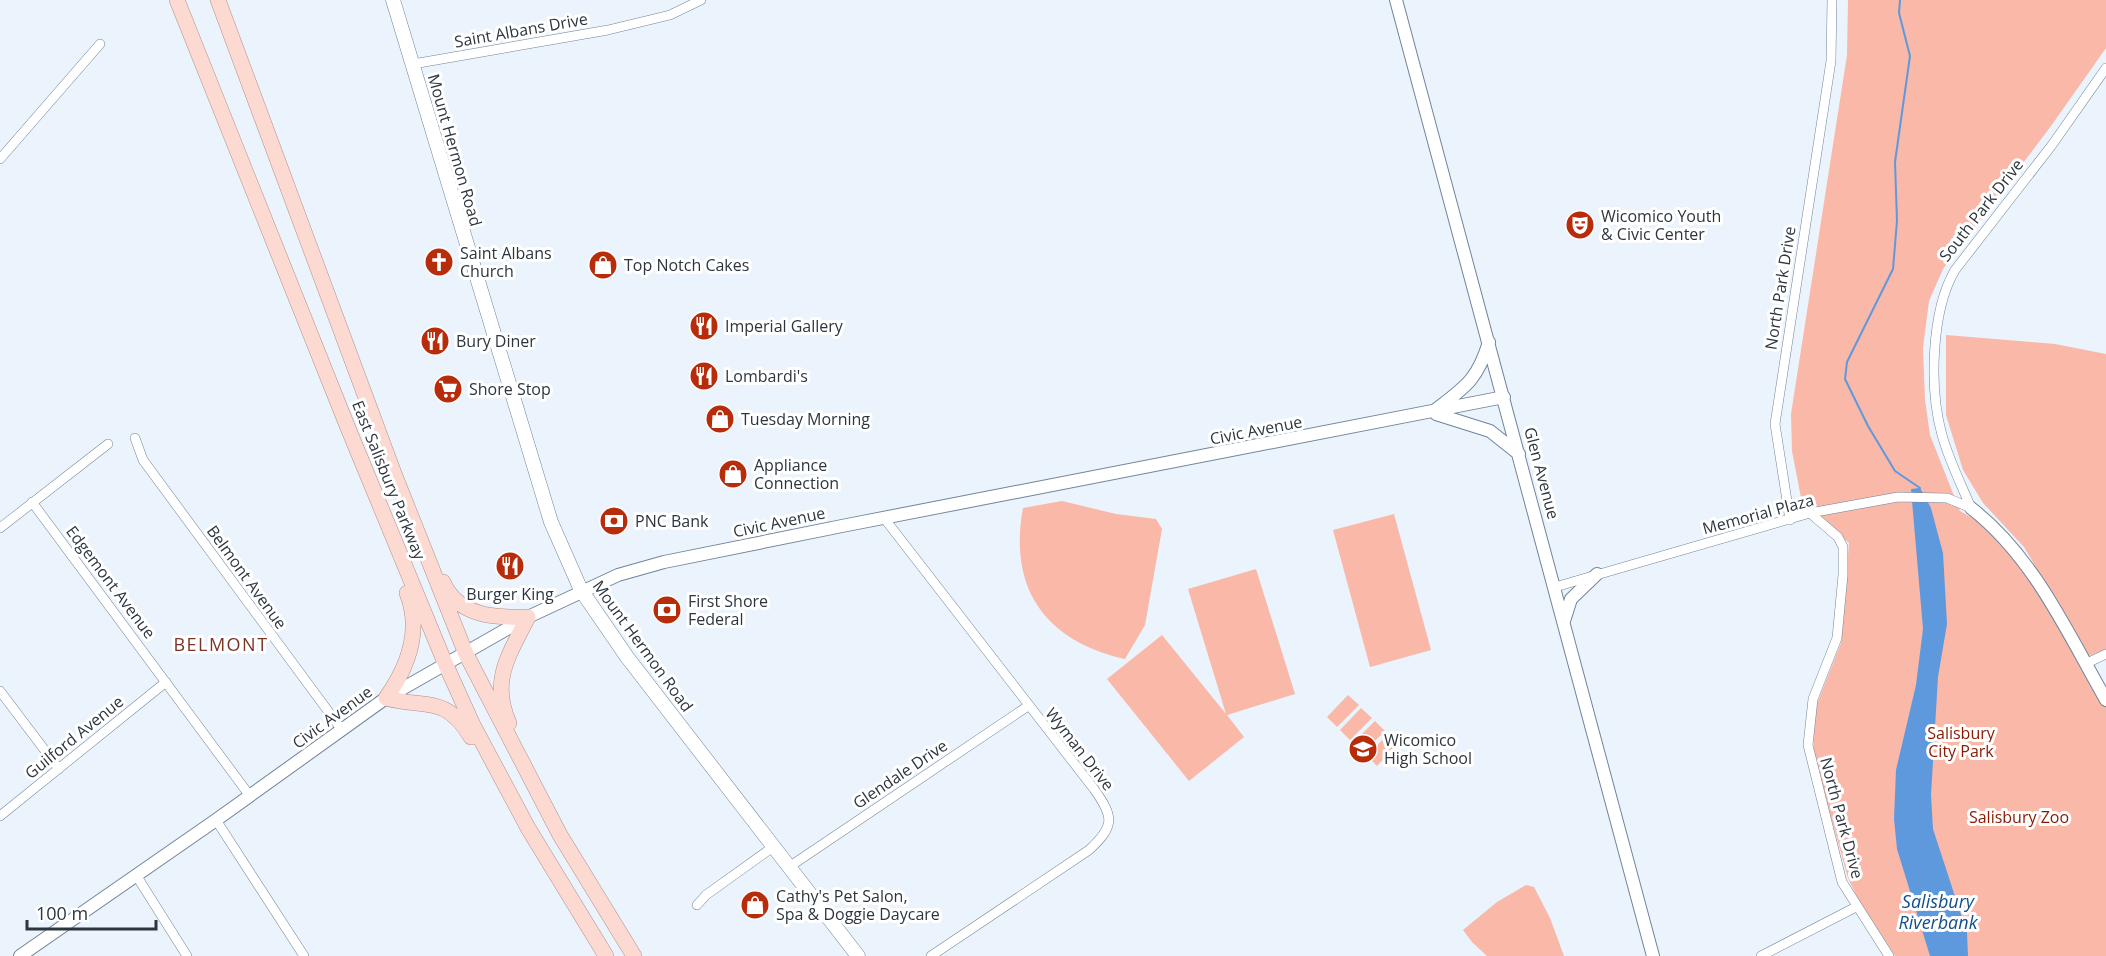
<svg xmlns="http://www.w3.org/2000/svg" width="2106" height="956" viewBox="0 0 2106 956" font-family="'Open Sans',sans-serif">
	<rect width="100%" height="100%" fill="#ebf3fd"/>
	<path fill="#f9b8a8" d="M1848,0H2106V48L2051,126L1943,269L1929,301L1923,348L1925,400L1930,435L1960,511L1985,525L2028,573L2106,707V956H1895L1858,899L1848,878L1814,756L1813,723L1818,701L1841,643L1849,543L1802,503L1792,451L1791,414L1847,55Z
		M1946,335L2055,344L2106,354V649L2089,656L2024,547L1983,503L1963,470L1946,415Z
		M1062,501L1116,514L1156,519L1162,529L1145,625L1125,659C1046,641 1008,589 1023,508Z
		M1394,514L1431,650L1370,667L1333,530Z
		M1256,569L1295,694L1227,715L1244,737L1189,781L1107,679L1162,635L1226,714L1188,589Z
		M1348,695L1359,705L1337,727L1327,717Z
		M1361,708L1372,718L1350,740L1340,730Z
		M1375,721L1385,731L1363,753L1353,743Z
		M1388,734L1398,744L1377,766L1367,756Z
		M1526,885L1534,887L1550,918L1564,956H1487L1472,942L1463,930L1497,902Z"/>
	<path fill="#5e99de" d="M1920,488L1931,508L1943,553L1947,624L1938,677L1931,795L1933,829L1967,933L1968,956H1930L1897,849L1894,819L1896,770L1916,685L1923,629L1911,489Z"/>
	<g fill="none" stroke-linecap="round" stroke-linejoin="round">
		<path stroke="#5e99de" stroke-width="2" d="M1900,0L1899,13L1910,56L1895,162L1897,221L1893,269L1847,362L1845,379L1868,426L1895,471L1920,488"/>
		<g stroke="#71849b" stroke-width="10">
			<path id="minor" d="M413,64L608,30L670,15L701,0
				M0,159L100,44
				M135,438L143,460L342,730
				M32,502L250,796
				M1971,508C1961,484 1949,460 1942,435C1929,389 1931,311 1955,270L2052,145L2106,68
				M1810,513L1838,537L1843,547V575L1837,638L1813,699L1808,745L1842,882L1889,956
				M884,518L1094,789C1114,817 1115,826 1089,850L931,956
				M1790,520L1775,424L1831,61L1832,0
				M0,528L108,444
				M1555,587L1810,513L1898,497L1947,498L1971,508
				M2085,664L2106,654
				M0,691L59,769
				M0,816L166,682
				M216,820L304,956
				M789,867L1028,706
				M136,875L187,956
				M697,905L706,895L773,847
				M1761,956L1856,907"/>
		</g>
		<g stroke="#71849b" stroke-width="14">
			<path id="tertiary" d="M1396,0L1653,956
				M1434,411C1465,387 1477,381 1489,342
				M1436,414L1490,431L1519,454
				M1971,508C2034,557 2067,632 2106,700
				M1564,621L1571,599L1597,574
				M20,956L216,820L386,698L528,617L618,575L664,562L847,525L1504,397"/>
		</g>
		<g stroke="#71849b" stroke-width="15">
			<path id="secondary" d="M393,0L551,522L581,590L627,657L858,956"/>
		</g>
		<g stroke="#b2908a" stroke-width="16">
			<path id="primary" d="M177,0L348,428L445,663L473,725L528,828L606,956
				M218,0L395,476L466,654L560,835L634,956
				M443,582C458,617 496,618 528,617C509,655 490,681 509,723
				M407,593C422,631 408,667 386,698C425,709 445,694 471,737"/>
		</g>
		<use href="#minor" stroke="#fff" stroke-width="9"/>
		<use href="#tertiary" stroke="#fff" stroke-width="12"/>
		<use href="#secondary" stroke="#fff" stroke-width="14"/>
		<use href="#primary" stroke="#fcd9d1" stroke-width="15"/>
	</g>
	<defs>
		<g id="theatre-disc" transform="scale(1.5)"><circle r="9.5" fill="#b72c0a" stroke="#fff"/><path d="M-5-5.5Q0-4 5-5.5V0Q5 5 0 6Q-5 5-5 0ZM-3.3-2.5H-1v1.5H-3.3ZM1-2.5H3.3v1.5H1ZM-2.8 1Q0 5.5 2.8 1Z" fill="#fff"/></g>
		<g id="church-disc" transform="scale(1.5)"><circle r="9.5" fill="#b72c0a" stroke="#fff"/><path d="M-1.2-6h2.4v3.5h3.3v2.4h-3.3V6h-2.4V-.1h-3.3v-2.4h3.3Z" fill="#fff"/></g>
		<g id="shop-disc" transform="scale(1.5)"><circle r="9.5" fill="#b72c0a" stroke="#fff"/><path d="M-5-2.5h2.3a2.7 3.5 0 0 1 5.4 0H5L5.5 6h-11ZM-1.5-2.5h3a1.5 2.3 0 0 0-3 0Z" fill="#fff"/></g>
		<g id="restaurant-disc" transform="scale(1.5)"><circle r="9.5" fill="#b72c0a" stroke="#fff"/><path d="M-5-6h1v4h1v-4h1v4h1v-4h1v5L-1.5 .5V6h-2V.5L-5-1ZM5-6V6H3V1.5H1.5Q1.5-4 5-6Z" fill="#fff"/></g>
		<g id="supermarket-disc" transform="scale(1.5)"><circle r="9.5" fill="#b72c0a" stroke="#fff"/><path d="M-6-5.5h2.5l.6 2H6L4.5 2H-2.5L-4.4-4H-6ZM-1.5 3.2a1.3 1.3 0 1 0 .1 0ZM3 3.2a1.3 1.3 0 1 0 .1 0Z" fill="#fff"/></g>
		<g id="bank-disc" transform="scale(1.5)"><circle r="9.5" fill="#b72c0a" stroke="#fff"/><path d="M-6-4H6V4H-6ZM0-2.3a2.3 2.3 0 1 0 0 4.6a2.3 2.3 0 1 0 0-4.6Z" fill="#fff"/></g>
		<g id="school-disc" transform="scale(1.5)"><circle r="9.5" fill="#b72c0a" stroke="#fff"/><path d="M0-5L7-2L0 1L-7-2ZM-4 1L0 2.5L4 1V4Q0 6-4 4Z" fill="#fff"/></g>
	</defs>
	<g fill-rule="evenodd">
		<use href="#theatre-disc" x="1580" y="225"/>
		<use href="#church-disc" x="439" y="262"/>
		<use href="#shop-disc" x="603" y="265"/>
		<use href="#restaurant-disc" x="704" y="326"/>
		<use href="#restaurant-disc" x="435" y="341"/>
		<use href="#restaurant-disc" x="704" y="376"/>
		<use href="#supermarket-disc" x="448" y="389"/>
		<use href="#shop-disc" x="720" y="419"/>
		<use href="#shop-disc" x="733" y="474"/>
		<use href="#bank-disc" x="614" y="521"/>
		<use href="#restaurant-disc" x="510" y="566"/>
		<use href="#bank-disc" x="667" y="610"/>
		<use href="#school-disc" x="1363" y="749"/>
		<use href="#shop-disc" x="755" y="905"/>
	</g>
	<g text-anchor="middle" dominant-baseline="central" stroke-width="6" stroke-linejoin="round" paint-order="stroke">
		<g font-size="16" fill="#2d363f" stroke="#fff">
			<text transform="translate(521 30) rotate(-10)">Saint Albans Drive</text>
			<text transform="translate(455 150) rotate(74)">Mount Hermon Road</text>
			<text transform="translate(1981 210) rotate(-52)">South Park Drive</text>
			<text transform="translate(1780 288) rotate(-81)">North Park Drive</text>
			<text transform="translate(1256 430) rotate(-11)">Civic Avenue</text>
			<text transform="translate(1542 473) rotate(75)">Glen Avenue</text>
			<text transform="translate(389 480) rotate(68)">East Salisbury Parkway</text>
			<text transform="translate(1758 514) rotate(-15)">Memorial Plaza</text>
			<text transform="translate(779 522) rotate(-12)">Civic Avenue</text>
			<text transform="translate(247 577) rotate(54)">Belmont Avenue</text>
			<text transform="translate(111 582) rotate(53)">Edgemont Avenue</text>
			<text transform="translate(643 646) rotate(54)">Mount Hermon Road</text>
			<text transform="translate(332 717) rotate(-36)">Civic Avenue</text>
			<text transform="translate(74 737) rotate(-39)">Guilford Avenue</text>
			<text transform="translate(1080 749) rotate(52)">Wyman Drive</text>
			<text transform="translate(900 774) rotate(-34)">Glendale Drive</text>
			<text transform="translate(1842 818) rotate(75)">North Park Drive</text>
		</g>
		<g font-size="16" fill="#2d363f" stroke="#fff" text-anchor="start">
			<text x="1601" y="216">Wicomico Youth<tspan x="1601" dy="18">&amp; Civic Center</tspan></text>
			<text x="460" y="253">Saint Albans<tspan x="460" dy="18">Church</tspan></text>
			<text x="624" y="265">Top Notch Cakes</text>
			<text x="725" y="326">Imperial Gallery</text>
			<text x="456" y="341">Bury Diner</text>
			<text x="725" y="376">Lombardi's</text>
			<text x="469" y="389">Shore Stop</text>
			<text x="741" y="419">Tuesday Morning</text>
			<text x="754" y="465">Appliance<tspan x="754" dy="18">Connection</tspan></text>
			<text x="635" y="521">PNC Bank</text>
			<text x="510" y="594" text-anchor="middle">Burger King</text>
			<text x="688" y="601">First Shore<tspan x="688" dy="18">Federal</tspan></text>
			<text x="1384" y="740">Wicomico<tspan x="1384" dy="18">High School</tspan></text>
			<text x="776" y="896">Cathy's Pet Salon,<tspan x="776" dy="18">Spa &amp; Doggie Daycare</tspan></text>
		</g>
		<g font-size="16" fill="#881900" stroke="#fff">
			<text x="1961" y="733">Salisbury<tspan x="1961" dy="18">City Park</tspan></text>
			<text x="2019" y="817">Salisbury Zoo</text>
		</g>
		<g font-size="18" letter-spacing="1.5" fill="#7a3526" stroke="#fff">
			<text x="221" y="644">BELMONT</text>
		</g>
		<g font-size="18" font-style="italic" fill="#104e8c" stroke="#fff">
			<text x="1938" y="901">Salisbury<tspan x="1938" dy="21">Riverbank</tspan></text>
		</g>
	</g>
	<path d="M27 920v9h129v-9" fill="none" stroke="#2d363f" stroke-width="3"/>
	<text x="36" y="920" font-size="18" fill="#2d363f" stroke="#ffffff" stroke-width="4.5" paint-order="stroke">100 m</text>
</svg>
